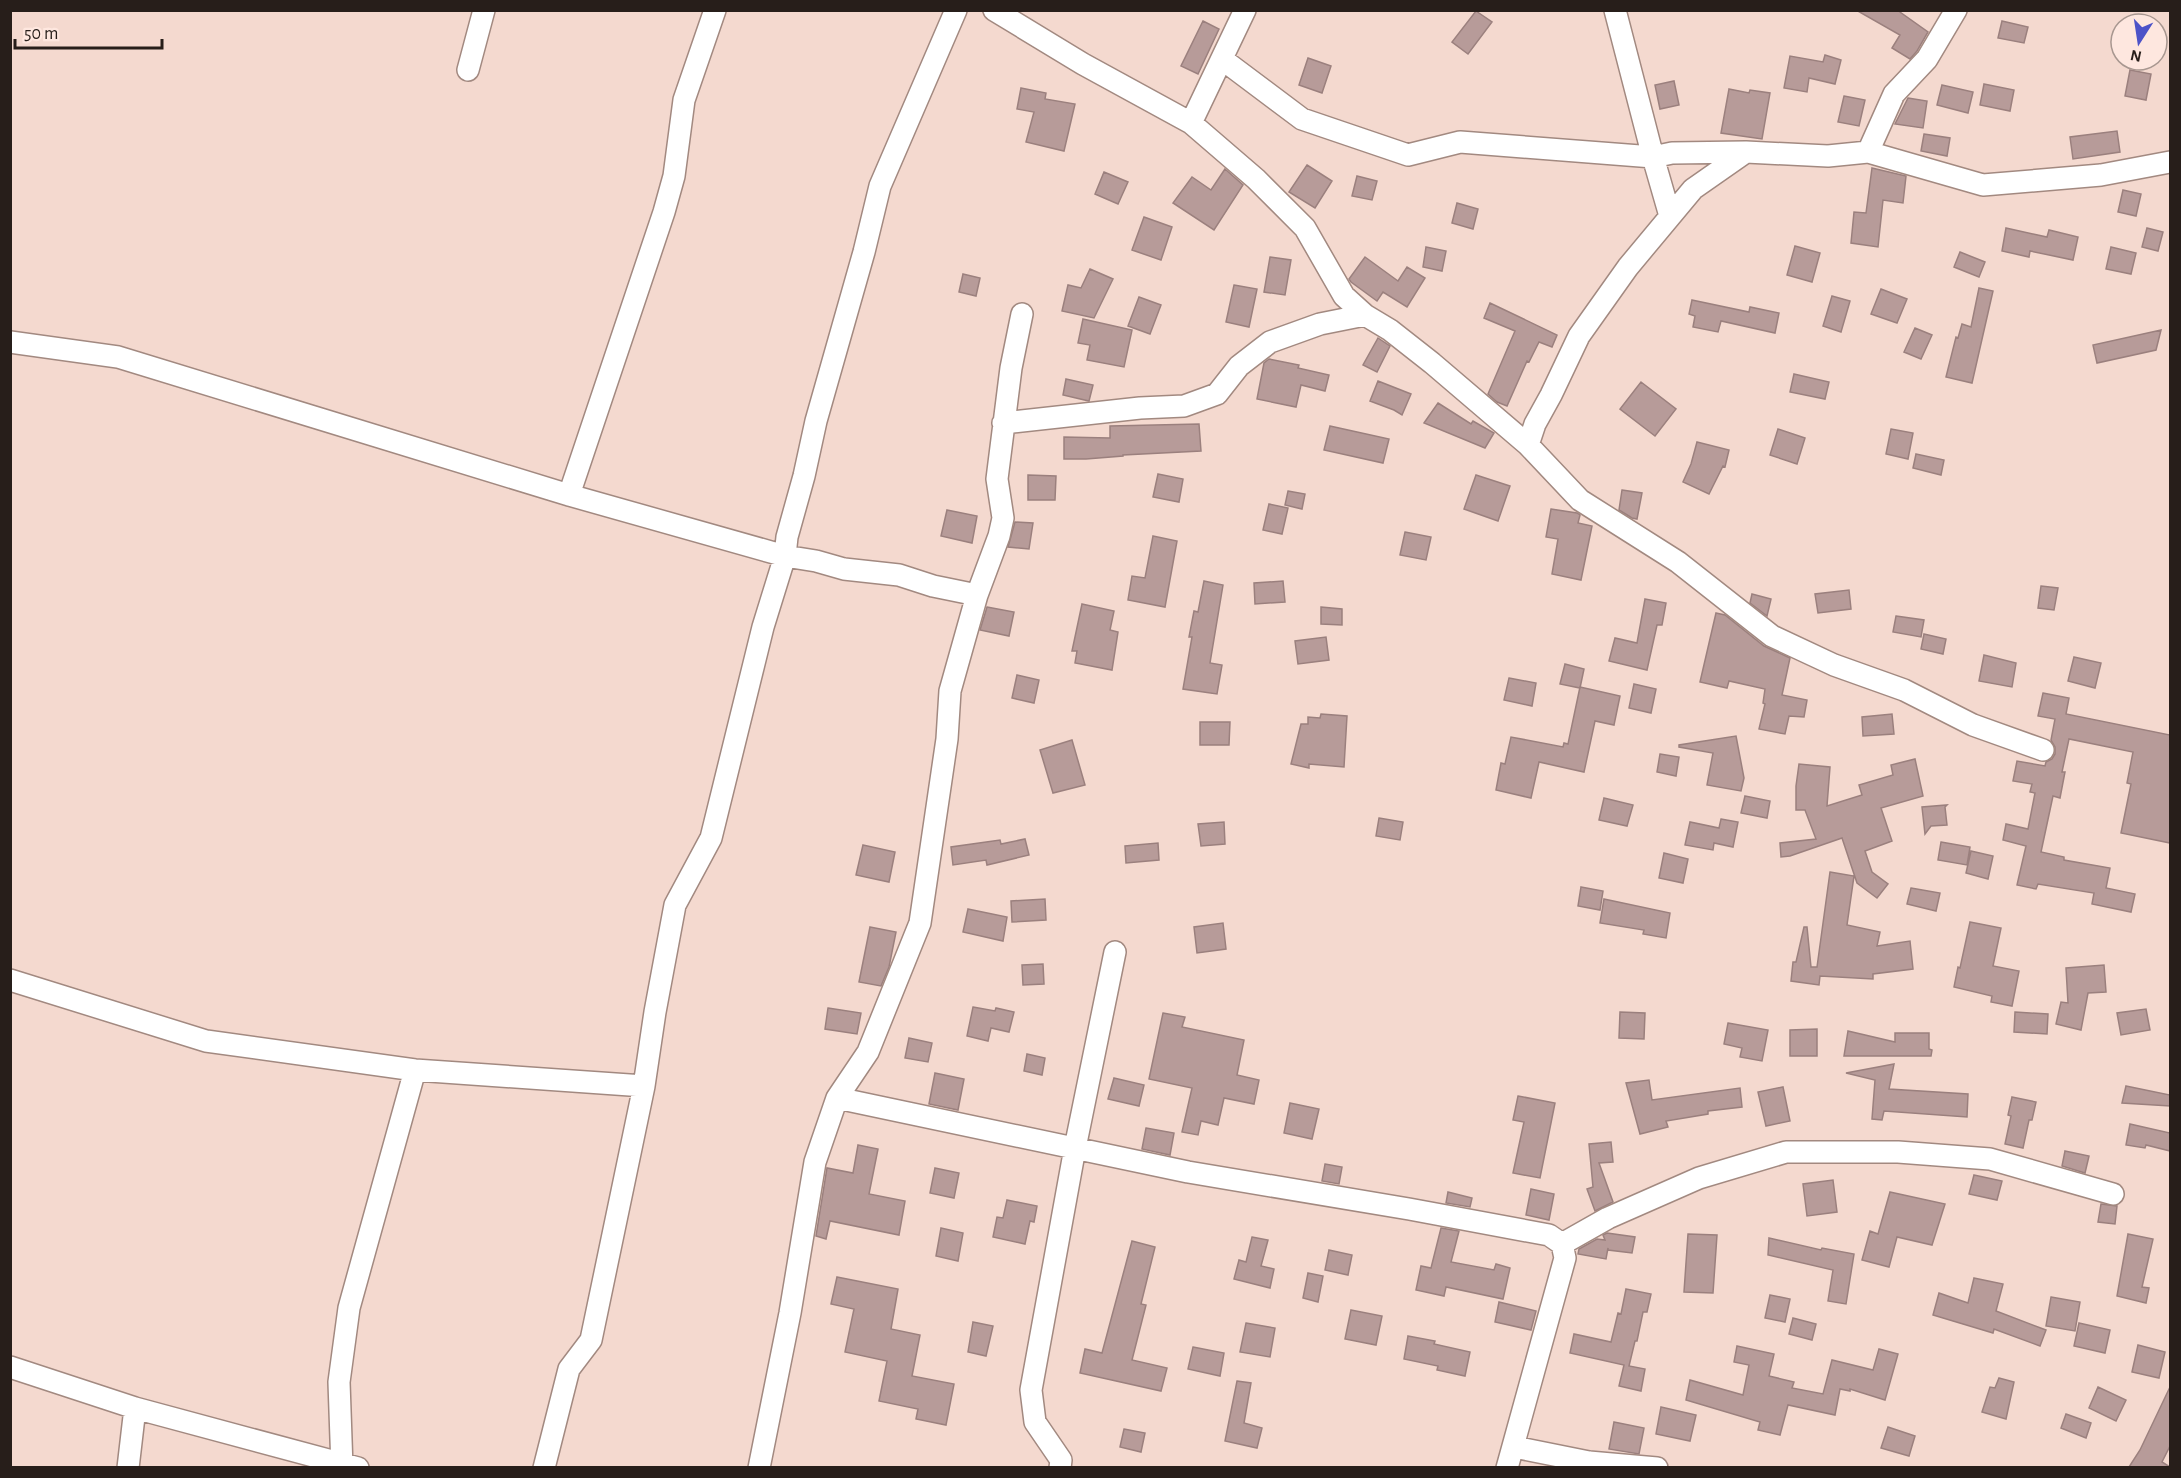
<svg xmlns="http://www.w3.org/2000/svg" width="2181" height="1478" viewBox="0 0 2181 1478" font-family="'Alegreya Sans',sans-serif">
	<rect width="100%" height="100%" fill="#f4d9cf"/>
	<path fill="#b79b99" stroke="#9b807e" stroke-width="1.5" d="M1856,10H1897L1928,32L1917,51L1910,59L1892,48L1900,35Z
		M1476,11L1492,22L1468,54L1452,42Z
		M1203,21L1219,29L1198,74L1181,66Z
		M2002,21L2028,27L2024,43L1998,38Z
		M1825,55L1841,60L1835,84L1809,78L1807,92L1784,88L1790,56L1823,62Z
		M1308,58L1331,66L1322,93L1299,85Z
		M2130,70L2151,74L2146,100L2125,96Z
		M1674,81L1679,105L1660,109L1655,85Z
		M1984,84L2014,90L2010,111L1980,105Z
		M1942,85L1973,92L1968,113L1937,105Z
		M1021,88L1046,93L1045,99L1075,104L1064,151L1026,142L1034,112L1017,109Z
		M1729,89L1749,93L1750,90L1770,93L1762,139L1721,133Z
		M1844,96L1865,100L1859,126L1838,122Z
		M1908,98L1927,101L1923,128L1895,124Z
		M2117,131L2120,152L2073,159L2070,137Z
		M1924,134L1950,138L1947,156L1921,151Z
		M1307,165L1332,181L1315,208L1289,192Z
		M1872,168L1906,176L1903,203L1883,200L1878,247L1851,243L1854,212L1866,213Z
		M1225,169L1243,185L1214,230L1173,203L1192,177L1211,190Z
		M1104,172L1128,182L1118,204L1095,194Z
		M1357,176L1377,181L1372,200L1352,196Z
		M2123,190L2141,194L2136,216L2118,212Z
		M1457,203L1478,209L1473,229L1452,223Z
		M1144,217L1172,227L1161,260L1132,250Z
		M2006,228L2047,237L2049,230L2078,237L2073,260L2030,251L2029,257L2002,251Z
		M2147,228L2163,232L2158,251L2142,247Z
		M1795,246L1820,253L1812,282L1787,275Z
		M1426,247L1446,251L1442,271L1423,267Z
		M2111,247L2136,253L2131,274L2106,269Z
		M1960,252L1985,262L1979,277L1954,267Z
		M1270,257L1291,260L1285,295L1264,292Z
		M1365,257L1398,281L1407,267L1425,278L1407,307L1383,292L1377,301L1351,282L1349,279Z
		M1090,269L1113,279L1094,318L1062,311L1068,285L1081,288Z
		M963,274L980,278L976,296L959,292Z
		M1234,285L1257,289L1249,327L1226,322Z
		M1979,288L1993,291L1972,383L1946,377L1956,337L1958,338L1962,324L1971,327Z
		M1881,289L1907,299L1897,323L1871,314Z
		M1832,296L1850,301L1841,332L1823,326Z
		M1139,297L1161,305L1150,334L1128,326Z
		M1692,300L1749,312L1750,307L1779,313L1775,333L1721,321L1718,332L1693,327L1695,316L1689,314Z
		M1490,303L1557,335L1552,347L1539,342L1529,362L1527,361L1507,406L1497,402L1488,394L1515,331L1484,318Z
		M1083,319L1132,330L1124,367L1087,360L1090,345L1078,343Z
		M1915,328L1932,335L1921,359L1904,352Z
		M2161,330L2156,350L2097,363L2093,345Z
		M1378,338L1390,346L1377,372L1363,365Z
		M1269,359L1299,365L1298,368L1329,375L1325,391L1301,385L1296,407L1257,399L1264,363Z
		M1794,374L1829,382L1825,399L1790,392Z
		M1066,379L1093,385L1089,401L1063,395Z
		M1378,381L1411,394L1402,415L1394,410L1370,401Z
		M1641,382L1676,409L1655,436L1620,409Z
		M1438,403L1471,424L1473,421L1494,433L1485,448L1424,423Z
		M1199,424L1201,451L1123,455V456L1086,459H1064V437L1110,438V426Z
		M1330,426L1389,439L1383,463L1324,450Z
		M1778,429L1805,438L1797,464L1770,455Z
		M1891,429L1913,433L1908,459L1886,454Z
		M1697,442L1729,450L1725,467L1723,466L1709,494L1683,482L1691,464Z
		M1916,454L1944,460L1941,475L1913,468Z
		M1158,474L1183,479L1179,502L1153,497Z
		M1028,475L1056,476L1055,500H1028Z
		M1476,475L1510,486L1498,521L1464,509Z
		M1622,490L1642,493L1637,519L1632,518L1619,510Z
		M1288,491L1305,494L1302,509L1285,505Z
		M1269,504L1288,508L1282,534L1263,530Z
		M1551,509L1577,513L1580,515L1578,523L1592,526L1581,580L1552,574L1558,539L1546,537Z
		M947,510L977,516L972,543L941,536Z
		M1015,522L1033,523L1029,549L1008,547Z
		M1405,532L1431,537L1426,560L1400,555Z
		M1153,536L1177,541L1165,607L1128,600L1132,576L1145,578Z
		M1204,581L1223,585L1210,663L1222,665L1217,694L1183,689L1192,637H1189L1194,611L1198,612Z
		M1283,581L1285,602L1255,604L1254,583Z
		M2041,586L2058,588L2054,610L2038,608Z
		M1849,590L1851,609L1818,613L1815,594Z
		M1752,594L1771,599L1767,616L1750,603Z
		M1645,599L1666,603L1662,625H1657L1647,670L1609,661L1615,638L1637,643Z
		M1082,604L1114,611L1110,630L1118,632L1112,670L1075,663L1077,651H1072Z
		M987,607L1014,612L1009,636L980,630Z
		M1321,607L1342,609V625L1321,624Z
		M1716,613L1725,615L1764,646L1790,658L1782,695L1807,700L1804,717L1789,716L1785,734L1759,729L1765,704L1763,703L1765,689L1729,681L1727,688L1700,682Z
		M1896,616L1924,620L1921,637L1893,632Z
		M1924,634L1946,639L1943,654L1921,649Z
		M1326,637L1329,660L1298,664L1295,641Z
		M1984,655L2016,663L2012,687L1979,681Z
		M2074,657L2101,663L2095,688L2068,681Z
		M1565,664L1584,669L1580,688L1560,684Z
		M1017,675L1039,680L1034,703L1012,698Z
		M1509,678L1536,683L1532,706L1504,700Z
		M1634,684L1656,689L1651,713L1629,708Z
		M1580,687L1620,696L1614,725L1595,721L1584,772L1539,762L1531,798L1496,790L1501,763L1505,764L1511,737L1563,747L1564,743L1568,744Z
		M2043,693L2069,698L2066,714L2170,735V843L2121,833L2131,784L2127,783L2133,752L2069,739L2062,772H2065L2060,798L2053,796L2041,852L2064,857V860L2110,868L2106,888L2135,894L2131,912L2092,904L2094,893L2038,884L2036,889L2017,885L2026,846L2003,840L2006,824L2028,829L2035,793L2030,792L2032,784L2013,781L2017,761L2045,766L2046,762L2052,759L2055,754V747L2051,740L2055,719L2038,716Z
		M1321,714L1347,716L1344,767L1309,764V768L1291,764L1301,724H1308V717L1320,718Z
		M1892,714L1894,734L1863,736L1862,717Z
		M1200,722H1230L1229,745H1200Z
		M1736,736L1744,778L1741,791L1707,785L1713,753L1679,747V745Z
		M1072,740L1085,785L1053,793L1040,750Z
		M1660,754L1679,757L1676,776L1657,772Z
		M1915,759L1923,796L1881,808L1892,841L1865,851L1872,872L1888,884L1877,898L1857,883L1842,838L1790,856L1781,857L1780,843L1816,839L1805,810H1796V786L1799,764L1830,767L1827,806L1862,795L1859,785L1893,775L1891,765Z
		M1745,796L1770,801L1767,818L1741,813Z
		M1604,798L1633,805L1627,826L1599,820Z
		M1947,805L1945,807L1947,825L1931,826L1925,834L1922,807Z
		M1379,818L1403,822L1400,840L1376,836Z
		M1721,819L1738,822L1733,847L1714,843L1713,850L1685,845L1690,822L1719,828Z
		M1224,822L1225,844L1201,846L1198,824Z
		M1025,839L1029,855L987,865L986,860L953,865L951,847L1000,840L1001,844Z
		M1941,842L1970,847L1967,865L1938,860Z
		M1158,843L1159,860L1126,863L1125,846Z
		M863,845L895,852L889,882L856,875Z
		M1971,851L1993,856L1988,879L1966,873Z
		M1664,853L1688,859L1683,883L1659,878Z
		M1830,872L1854,876L1847,925L1880,932L1877,946L1910,941L1913,969L1873,974V979L1820,976L1819,985L1791,981L1793,962H1796L1804,927H1807L1811,967H1817Z
		M1581,887L1603,891L1600,910L1578,906Z
		M1911,888L1940,893L1936,911L1907,904Z
		M1045,899L1046,920L1012,922L1011,901Z
		M1604,899L1670,913L1666,938L1643,934L1644,930L1600,923Z
		M968,909L1007,917L1003,941L963,932Z
		M1970,922L2001,928L1993,966L2019,971L2012,1006L1991,1002L1992,996L1954,987L1958,967L1960,968Z
		M1223,923L1226,949L1197,953L1194,927Z
		M870,927L896,932L889,967L881,986L859,982Z
		M1043,964L1044,984L1023,985L1022,965Z
		M2104,965L2106,992L2088,993L2081,1030L2056,1024L2061,1002L2068,1003L2066,968Z
		M973,1007L995,1011L996,1008L1014,1012L1009,1032L991,1028L988,1041L967,1036Z
		M828,1008L861,1013L857,1034L825,1029Z
		M2146,1009L2150,1030L2121,1035L2117,1013Z
		M1620,1012L1645,1013L1644,1039L1619,1038Z
		M2015,1012L2048,1014L2047,1034L2014,1032Z
		M1163,1013L1185,1017L1182,1027L1244,1040L1237,1075L1259,1080L1254,1104L1224,1098L1218,1125L1201,1121L1198,1135L1182,1132L1192,1088L1149,1079Z
		M1728,1023L1768,1030L1762,1061L1740,1057L1742,1048L1724,1044Z
		M1817,1029V1056H1790V1030Z
		M1848,1031L1895,1042V1033H1929V1049L1932,1050L1931,1056H1844Z
		M909,1038L932,1043L928,1062L905,1058Z
		M1027,1054L1045,1058L1042,1075L1024,1071Z
		M1894,1064L1889,1089L1968,1094L1967,1117L1884,1111L1882,1120L1872,1119L1875,1080L1846,1073Z
		M935,1073L964,1079L958,1110L929,1104Z
		M1114,1078L1144,1085L1139,1106L1108,1099Z
		M1649,1080L1652,1100L1740,1088L1742,1107L1708,1111V1114L1666,1121L1668,1127L1640,1134L1626,1083Z
		M2126,1086L2170,1095V1106L2122,1103Z
		M1783,1087L1790,1121L1766,1126L1758,1092Z
		M1518,1096L1555,1103L1540,1178L1513,1173L1524,1122L1513,1120Z
		M2012,1097L2036,1102L2032,1120H2029L2023,1148L2005,1144L2011,1116L2008,1115Z
		M1290,1103L1319,1109L1312,1139L1284,1133Z
		M2130,1124L2170,1133V1151L2146,1145L2145,1148L2126,1145Z
		M1146,1128L1174,1133L1170,1155L1142,1149Z
		M1611,1142L1613,1162L1599,1163L1613,1202L1595,1211L1587,1189L1593,1187L1589,1144Z
		M858,1145L878,1149L869,1194L905,1201L899,1235L830,1221L826,1239L816,1236L827,1168L853,1173Z
		M2065,1151L2089,1156L2085,1173L2062,1166Z
		M1325,1164L1342,1167L1339,1184L1322,1181Z
		M935,1168L959,1173L954,1198L930,1193Z
		M1974,1175L2002,1181L1997,1200L1969,1194Z
		M1833,1180L1837,1212L1807,1216L1803,1184Z
		M1531,1189L1554,1194L1549,1220L1526,1215Z
		M1448,1192L1472,1198L1470,1207L1446,1203Z
		M1890,1192L1945,1204L1932,1245L1897,1237L1889,1267L1862,1260L1870,1231L1878,1234Z
		M1007,1200L1037,1206L1034,1222L1030,1221L1025,1244L993,1237L997,1217L1003,1218Z
		M2101,1204L2117,1206L2115,1224L2098,1222Z
		M941,1228L963,1233L958,1261L936,1256Z
		M1441,1228L1459,1231L1451,1262L1494,1270L1496,1264L1510,1268L1503,1299L1446,1287L1444,1296L1416,1290L1421,1266L1431,1268Z
		M1607,1233L1635,1237L1632,1253L1608,1250V1248L1606,1259L1578,1254L1579,1249L1597,1239L1605,1240L1603,1235Z
		M1688,1234L1717,1235L1713,1293L1684,1292Z
		M2128,1234L2153,1239L2142,1287L2149,1288L2146,1303L2117,1296Z
		M1252,1237L1268,1240L1261,1266L1274,1269L1270,1288L1234,1279L1239,1260L1246,1262Z
		M1769,1238L1821,1250L1822,1248L1854,1254L1846,1304L1828,1301L1833,1270L1768,1255Z
		M1132,1241L1155,1247L1141,1304L1146,1305L1132,1360L1167,1368L1161,1391L1080,1373L1085,1349L1102,1353Z
		M1329,1250L1352,1255L1348,1275L1325,1270Z
		M1308,1273L1323,1276L1318,1302L1303,1298Z
		M837,1277L898,1289L891,1329L920,1335L912,1376L954,1384L946,1425L916,1419L918,1409L879,1401L887,1361L845,1352L854,1309L831,1304Z
		M1974,1278L2003,1284L1996,1311L2046,1330L2040,1346L1994,1329L1993,1333L1933,1315L1939,1293L1968,1303Z
		M1626,1289L1651,1294L1647,1312H1643L1637,1341H1635L1629,1366L1645,1369L1641,1391L1619,1386L1624,1365L1570,1353L1574,1334L1611,1342L1618,1313L1621,1314Z
		M1770,1295L1790,1299L1785,1322L1765,1318Z
		M2051,1297L2080,1302L2075,1331L2046,1326Z
		M1499,1302L1536,1311L1531,1330L1495,1322Z
		M1351,1310L1382,1316L1376,1345L1345,1339Z
		M1793,1318L1816,1324L1812,1340L1789,1334Z
		M973,1322L993,1326L986,1356L968,1352Z
		M1246,1323L1275,1328L1270,1357L1240,1352Z
		M2079,1323L2110,1330L2105,1353L2074,1346Z
		M1408,1336L1435,1341L1434,1344L1470,1352L1465,1376L1437,1370L1438,1366L1404,1359Z
		M2138,1345L2165,1352L2159,1378L2132,1372Z
		M1737,1346L1774,1354L1769,1376L1794,1382L1792,1388L1823,1394L1832,1360L1873,1370L1879,1349L1898,1354L1885,1400L1850,1389V1391L1840,1389L1835,1415L1788,1405L1780,1435L1758,1430L1760,1422L1686,1400L1690,1380L1743,1395L1749,1365L1734,1362Z
		M1193,1347L1224,1353L1220,1376L1188,1369Z
		M1999,1378L2014,1382L2006,1419L1982,1412L1990,1387L1995,1388Z
		M1237,1381L1251,1383L1244,1423L1262,1428L1257,1448L1225,1441Z
		M2098,1387L2126,1400L2116,1421L2089,1408Z
		M2170,1387V1446L2162,1462L2170,1467H2129L2140,1450Z
		M1661,1407L1696,1415L1690,1441L1656,1434Z
		M2066,1414L2091,1423L2086,1438L2061,1428Z
		M1614,1422L1644,1428L1639,1454L1609,1449Z
		M1888,1427L1915,1436L1909,1456L1881,1448Z
		M1124,1429L1145,1433L1141,1452L1120,1447Z"/>
	<g fill="none" stroke-linecap="round" stroke-linejoin="round">
		<g stroke="#a28980" stroke-width="24">
			<path id="minor" d="M956,10L880,186L864,252L816,421L804,476L787,537L785,556L816,561L844,569L899,575L933,586L977,595
				M994,10L1083,64L1191,123L1256,179L1305,228L1344,296L1365,315L1390,330L1432,363L1528,445L1580,500L1678,562L1772,636L1834,665L1904,690L1973,725L2043,750
				M1222,59L1302,119L1408,155L1460,142L1653,157L1615,10
				M468,70L484,10
				M1191,123L1245,10
				M1868,152L1983,185L2101,175L2170,162
				M1670,216L1653,157L1672,153L1746,152
				M10,342L118,357L569,495L785,556L763,627L711,838L675,905L655,1012L644,1086L591,1340L569,1369L544,1468
				M1003,423L1140,408L1184,406L1217,394L1239,366L1270,342L1320,324L1365,315
				M1528,445L1535,424L1551,395L1579,336L1628,267L1693,189L1746,152L1828,156L1868,152L1894,94L1927,59L1956,10
				M569,495L664,212L674,176L684,100L715,10
				M10,980L206,1041L415,1070L644,1086
				M837,1098L1188,1172L1409,1209L1549,1235L1562,1244L1565,1258L1507,1468
				M1562,1244L1608,1218L1699,1178L1786,1152H1898L1990,1159L2113,1194
				M10,1367L135,1408L358,1468
				M1514,1447L1589,1462L1657,1468
				M128,1468L135,1408
				M342,1468L339,1382L349,1308L415,1070
				M759,1468L790,1313L815,1162L837,1098L868,1052L920,923L947,739L950,691L977,595L999,536L1003,518L997,479L1011,368L1022,314
				M1060,1468L1061,1460L1035,1422L1031,1390L1075,1148L1115,952"/>
		</g>
		<use href="#minor" stroke="#fff" stroke-width="21"/>
	</g>
	<rect width="2181" height="1478" fill="none" stroke="#271e1a" stroke-width="24"/>
	<g transform="translate(2139 42) rotate(192)"><circle r="28" fill="#fee7df" stroke="#a89790" stroke-width="1.5"/>
	<path d="M0-4.5L10 22L0 15L-10 22Z" fill="#4c52c8"/>
	<text y="-9" font-size="16" font-weight="bold" text-anchor="middle" fill="#271e1a">N</text>
	</g>
	<path d="M15 39v9h147v-9" fill="none" stroke="#271e1a" stroke-width="3"/>
	<text x="24" y="39" font-size="18" fill="#271e1a" stroke="#fee7df" stroke-width="4.5" paint-order="stroke">50 m</text>
</svg>
